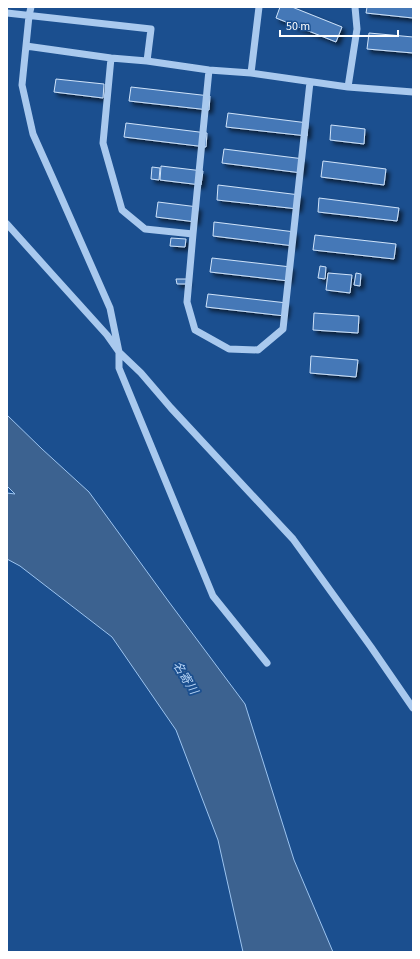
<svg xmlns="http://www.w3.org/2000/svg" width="420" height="959" viewBox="0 0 420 959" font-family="'Source Sans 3','Noto Sans JP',sans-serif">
	<defs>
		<filter id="shadow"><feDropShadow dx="3.5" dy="3.5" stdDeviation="2" flood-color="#0009"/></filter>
	</defs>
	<rect width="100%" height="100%" fill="#1b4f8f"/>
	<path fill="#3c6290" stroke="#9cc4f0" d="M7,415L42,449L89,492L169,602L245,704L294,860L333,952H243L218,840L176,730L112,637L20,566L7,559V493L15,494L7,486Z"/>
	<path fill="#4478b7" stroke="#cfe3fa" filter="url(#shadow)" d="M280,7H292L342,27L336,42L276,18Z
		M367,7H413V18L366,13Z
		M369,33L413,37V53L367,49Z
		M56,79L104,84L103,98L54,92Z
		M131,87L210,96L209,110L129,101Z
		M228,113L308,123L307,136L226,127Z
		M126,123L207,133L206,147L124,137Z
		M331,125L365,129L364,144L330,140Z
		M224,149L304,159L302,173L222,163Z
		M323,161L386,169L384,185L321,177Z
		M161,166L203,171L201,185L160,180Z
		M152,167L160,168L159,180L151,179Z
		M218,185L300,195L298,209L217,200Z
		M319,198L399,208L397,221L318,212Z
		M158,202L198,207L196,222L156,217Z
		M214,222L295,232L294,246L213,236Z
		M315,235L396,244L394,259L313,250Z
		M171,238L186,239L185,247L170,246Z
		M212,258L291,267L289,281L210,272Z
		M320,266L326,267L325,279L318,278Z
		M328,273L352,275L350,293L326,290Z
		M356,273L361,274L360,286L354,285Z
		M176,279H187V284H177Z
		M208,294L287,303L285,316L206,307Z
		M314,313L359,316L358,333L313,330Z
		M311,356L358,360L356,377L310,373Z"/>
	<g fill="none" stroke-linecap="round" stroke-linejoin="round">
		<path stroke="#a9c9ee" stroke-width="7" d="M31,7L29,16L22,85L33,134L58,190L110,308L119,352V368L213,596L267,663
			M7,13L151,29L147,61
			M26,46L111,58L147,61L209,70L251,73L348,87L413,92
			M111,58L103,143L122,210L145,229L193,234
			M209,70L193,234L187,302L195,330L229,349L258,350L283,329L310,82
			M251,73L259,7
			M348,87L357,29L355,7
			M7,224L51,273L107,335L119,352L141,373L171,408L293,539L371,647L413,708"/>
	</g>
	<g text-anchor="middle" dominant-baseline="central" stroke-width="3.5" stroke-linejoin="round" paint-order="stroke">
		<g font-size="12" font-style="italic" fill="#b5d3f5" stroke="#1b4f8f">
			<text transform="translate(185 678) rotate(58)">名寄川</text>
		</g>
	</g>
	<rect width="420" height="959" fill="none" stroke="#ffffff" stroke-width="16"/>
	<path d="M280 30v6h118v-6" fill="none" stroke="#ffffff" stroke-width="2"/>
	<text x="286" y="30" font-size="12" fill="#ffffff" stroke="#1b4f8f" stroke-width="3" paint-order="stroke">50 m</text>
</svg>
